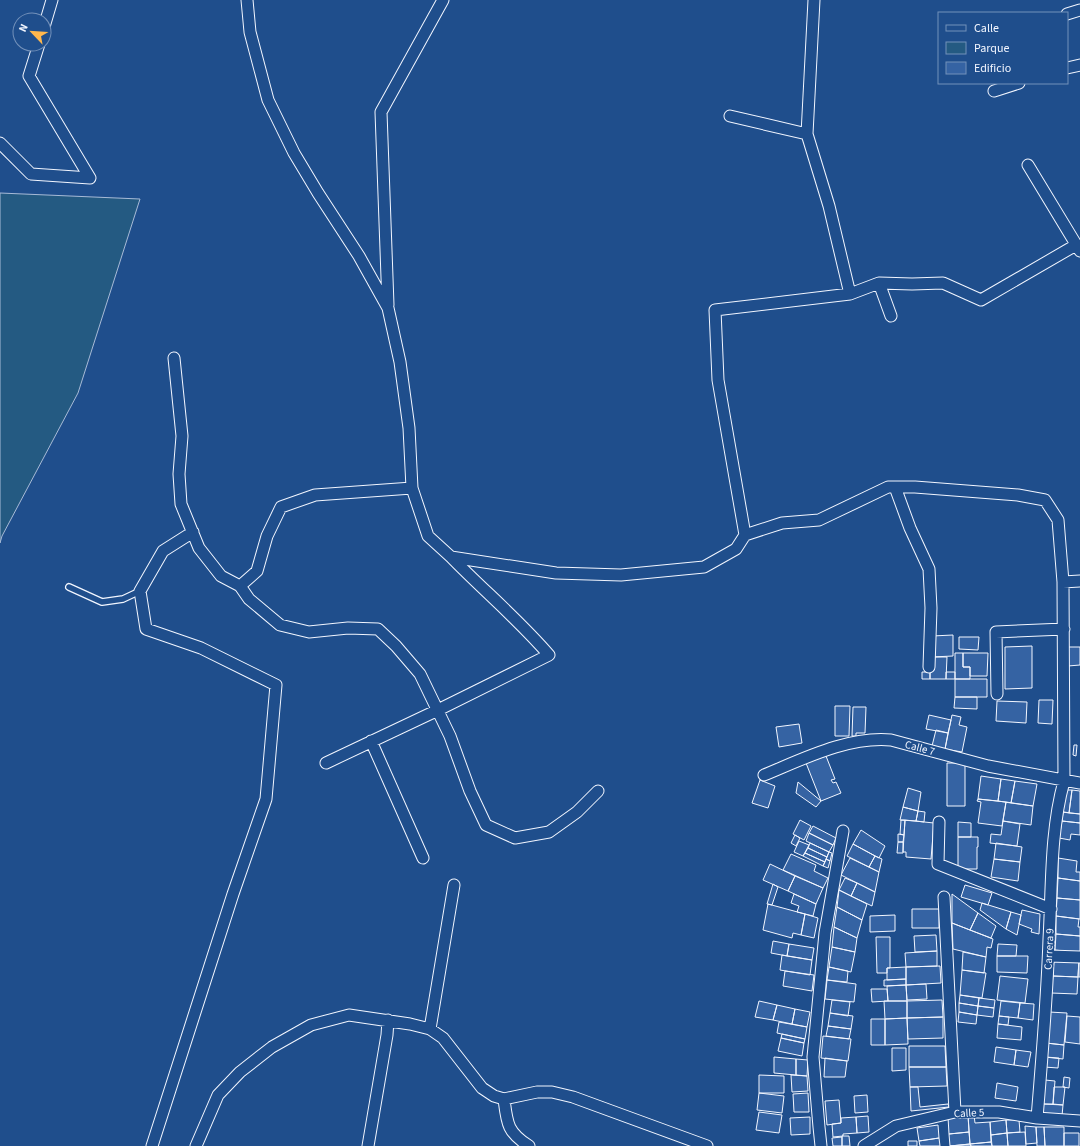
<svg xmlns="http://www.w3.org/2000/svg" width="1080" height="1146" viewBox="0 0 1080 1146" font-family="'Source Sans 3',sans-serif">
	<rect width="100%" height="100%" fill="#1f4e8c"/>
	<path fill="#245a82" stroke="#a8bbd7" d="M0,193L140,199L78,393L2,536L0,543Z"/>
	<path fill="#3563a3" stroke="#f2f6ff" d="M953,635V656L932,657V636Z
		M959,637H979L978,650L959,649Z
		M1032,646V688L1005,689V647Z
		M1067,647H1080V665L1068,666Z
		M955,653H963V667H970V679H955Z
		M963,653H988L987,676H970V667H963Z
		M930,657H947L946,679H930Z
		M922,672H930V679H922Z
		M946,672H955V679H946Z
		M955,679H987V697H955Z
		M955,697H977V709L954,708Z
		M1039,700H1053L1052,724L1038,723Z
		M997,701L1027,702L1026,723L996,721Z
		M835,706H850L849,736H835Z
		M853,707H866L865,733H856V736H852Z
		M929,715L951,720L948,733L926,729Z
		M952,715L961,717L959,725L967,727L962,752L945,749Z
		M799,724L802,743L779,747L776,727Z
		M936,730L948,733L945,749L932,746Z
		M1074,745H1077L1076,756L1073,755Z
		M826,756L835,779L831,780L833,783L836,782L841,793L821,801L806,763Z
		M947,763H965V806H947Z
		M981,776L1001,779L998,801L978,799Z
		M1001,779L1015,781L1011,803L998,801Z
		M760,780L775,786L768,808L752,803Z
		M1015,781L1037,784L1033,806L1011,803Z
		M798,782L821,801L816,807L796,793Z
		M908,788L921,792L918,811L903,807Z
		M1066,790H1072L1069,813L1063,812Z
		M1072,790L1080,791V814L1069,813Z
		M978,799L1006,802L1002,826L978,823L981,802L977,801Z
		M1006,802L1033,806L1031,825L1003,821Z
		M903,807L918,811L916,821L900,820Z
		M918,811L925,812L924,822L916,821Z
		M1063,812L1080,814V823L1062,821Z
		M800,820L811,826L804,840L793,834Z
		M901,820H905L904,835L900,834Z
		M905,820L934,823L931,859L906,857V852H903Z
		M1003,821L1020,824L1017,846L990,843L991,834L1001,835Z
		M1062,821L1080,823V835L1071,834L1070,840L1059,838Z
		M958,822L971,823V837H958Z
		M813,826L836,838L833,845L809,833Z
		M861,830L885,846L879,858L853,844Z
		M809,833L833,845L829,852L806,841Z
		M898,834L904,835L903,842H898Z
		M795,835L800,838L796,846L791,843Z
		M958,837H978V847H977V869H958Z
		M799,841L809,845L803,856L794,852Z
		M898,842H903V853H897Z
		M810,843L829,852L827,857L808,848Z
		M996,843L1022,847L1020,862L994,859Z
		M853,844L875,856L869,867L847,856Z
		M808,848L827,857L825,862L805,853Z
		M829,852L832,853L830,861L826,859Z
		M805,853L825,862L823,866L803,856Z
		M791,854L816,865L814,871L828,878L823,888L783,870Z
		M875,856L882,859L879,872L869,867Z
		M850,858L879,872L875,892L841,875Z
		M1058,858L1077,861L1076,872H1080V881L1058,878Z
		M826,859L830,861L828,868L823,866Z
		M994,859L1020,862L1018,881L991,877Z
		M770,864L795,876L788,891L763,880Z
		M795,876L823,888L816,904L788,891Z
		M845,878L857,883L851,896L839,890Z
		M1058,878L1080,881V900L1057,898Z
		M857,883L875,892L872,906L851,896Z
		M773,884L778,887L772,905L767,904Z
		M965,885L992,893L988,905L961,897Z
		M839,890L867,904L862,920L837,907Z
		M794,894L816,904L813,916L797,912L799,906L791,903Z
		M952,894L978,913L970,930L952,923Z
		M1057,898L1080,900V919L1056,916Z
		M982,903L1011,912L1006,929L980,910Z
		M768,904L805,914L801,935L793,933L792,938L763,930Z
		M837,907L862,920L857,938L834,927Z
		M912,909H939V928H912Z
		M1022,910L1040,914L1039,934L1031,932L1032,929L1019,924Z
		M1011,912L1021,915L1017,935L1006,929Z
		M978,913L996,926L991,938L970,930Z
		M805,914L818,918L814,938L801,935Z
		M895,915V931L870,932V916Z
		M1056,916L1079,919L1078,927H1080V936L1056,934Z
		M952,923L993,939L991,948L987,947L986,957L953,949Z
		M834,927L857,938L855,952L832,947Z
		M1056,934L1080,936V953L1055,950Z
		M936,935L937,951L915,952L914,936Z
		M876,937H890V968H887V973H877Z
		M773,941L789,944L787,956L771,953Z
		M789,944L814,948L812,960L787,956Z
		M998,944L1017,945L1016,956H997Z
		M832,947L855,952L851,972L829,967Z
		M937,951V966L906,967L905,953Z
		M963,952L986,957L984,973L962,970Z
		M782,955L812,960L810,975L780,970Z
		M997,956H1028L1027,973L997,972Z
		M1054,957L1079,959L1078,977L1053,976Z
		M1079,959H1080V977H1078Z
		M940,966L941,983L906,985V967Z
		M829,967L848,971L847,982L827,980Z
		M906,967V979L887,980V968Z
		M962,970L986,973L982,998L960,995Z
		M785,971L814,975L812,991L783,986Z
		M1000,976L1028,979L1025,1003L997,1000Z
		M1053,976L1078,977L1077,994L1051,993Z
		M906,979V985L884,986V980Z
		M827,980L856,984L854,1002L825,999Z
		M926,984L927,999L907,1000L906,985Z
		M906,985L907,1001H888L887,986Z
		M871,989H887L888,1001L872,1002Z
		M960,995L979,998L978,1006L959,1003Z
		M979,998L995,1000L994,1008L978,1006Z
		M832,1000L850,1002L848,1016L830,1013Z
		M942,1000L943,1017L907,1018V1001Z
		M759,1001L777,1005L773,1020L755,1017Z
		M884,1001H907V1018L885,1019Z
		M1001,1001L1020,1003L1018,1018L999,1016Z
		M959,1003L978,1006L977,1015L959,1012Z
		M1020,1003L1034,1004L1033,1020L1018,1018Z
		M777,1005L795,1009L792,1024L773,1020Z
		M978,1006L994,1008L993,1017L977,1015Z
		M795,1009L810,1012L807,1027L792,1024Z
		M959,1012L977,1015L976,1024L958,1022Z
		M1049,1012L1067,1013L1064,1045L1046,1043Z
		M830,1013L853,1016L851,1029L828,1026Z
		M999,1016L1009,1017L1008,1025L998,1024Z
		M1067,1016L1080,1017V1044L1065,1042Z
		M943,1017V1038L908,1039L907,1018Z
		M907,1018L908,1044L885,1045V1019Z
		M871,1019H885V1045H871Z
		M779,1022L807,1027L805,1039L777,1033Z
		M998,1024L1022,1027L1021,1040L997,1038Z
		M828,1026L851,1029L849,1039L826,1036Z
		M782,1034L805,1039L804,1043L781,1038Z
		M823,1036L851,1039L848,1061L821,1058Z
		M781,1038L804,1043L802,1056L778,1051Z
		M1046,1043L1064,1045L1063,1059L1045,1057Z
		M909,1046H945L946,1067H909Z
		M996,1047L1016,1050L1014,1065L994,1062Z
		M892,1048H906V1070L892,1071Z
		M1016,1050L1031,1052L1028,1067L1014,1065Z
		M774,1057L796,1059V1075L774,1073Z
		M1045,1057L1059,1058L1058,1068L1044,1067Z
		M825,1058L847,1061L845,1077H824Z
		M796,1059L808,1060L807,1076L796,1075Z
		M909,1067H946L947,1086L910,1087Z
		M759,1075L784,1076V1093H759Z
		M791,1075L807,1076L808,1091L792,1092Z
		M1064,1077L1070,1078L1069,1088L1063,1087Z
		M1045,1080L1055,1081L1053,1104H1043Z
		M997,1083L1018,1087L1016,1101L995,1098Z
		M910,1087H918L920,1107L948,1104L949,1107L911,1111Z
		M1054,1087H1065L1063,1105L1053,1104Z
		M759,1093L784,1096L782,1113L757,1110Z
		M808,1093L809,1112H794L793,1094Z
		M867,1095L868,1112L855,1113L854,1096Z
		M839,1100L841,1123L827,1125L825,1101Z
		M1043,1104L1063,1105L1062,1116L1042,1115Z
		M759,1112L782,1115L779,1133L756,1130Z
		M968,1115H974L975,1123L990,1122L991,1142L970,1144Z
		M968,1115L969,1132L949,1134L948,1117Z
		M868,1116L869,1132L857,1133L856,1117Z
		M810,1117V1134L791,1135L790,1118Z
		M856,1117L857,1133L843,1134V1136L833,1137L832,1124L841,1123V1118Z
		M1006,1120H1019L1020,1132L1007,1133Z
		M1006,1120L1007,1133L991,1135L990,1122Z
		M938,1125L939,1138L919,1141L917,1128Z
		M1025,1126L1036,1127L1037,1143L1026,1144Z
		M1036,1127H1044L1045,1146H1037Z
		M1044,1127H1064V1146H1045Z
		M969,1132L970,1144L950,1146L949,1134Z
		M1025,1132L1026,1146H1008L1007,1133Z
		M1007,1133L1008,1146H992L991,1135Z
		M1064,1133H1079V1146H1064Z
		M842,1136H849L850,1146H842Z
		M842,1137V1146H833L832,1138Z
		M939,1138L940,1146H920L919,1141Z
		M908,1141H917V1146H908Z
		M991,1142L992,1146H971L970,1144Z
		M970,1144L971,1146H950Z"/>
	<g fill="none" stroke-linecap="round" stroke-linejoin="round">
		<g stroke="#f2f6ff" stroke-width="8">
			<path id="service" d="M69,587L102,602L123,599L140,591"/>
		</g>
		<g stroke="#f2f6ff" stroke-width="13">
			<path id="minor" d="M247,0L250,32L268,100L294,153L318,193L359,256L388,308L400,362L409,428L412,488L428,536L451,557L556,573L621,575L704,567L736,549L745,535L782,523L819,520L888,487H915L1018,495L1045,500L1058,520L1063,582L1064,781C1050,832 1052,886 1049,939C1047,999 1042,1058 1037,1118
				M814,0L807,134L829,206L850,294
				M1067,14L1080,10
				M44,27L52,0
				M1067,68L1080,65
				M994,91L1019,83
				M730,116L807,134
				M0,143L31,174L90,178L29,76L39,44
				M1028,165L1080,251
				M879,283L891,316
				M388,305L381,112L443,0
				M174,358L182,436L179,474L181,504L199,548L221,576L240,586L257,571L267,536L281,507L315,495L412,488
				M895,487L910,528L929,569L931,608L929,667
				M745,535L718,380L715,310L850,294L879,283L912,284L943,283L981,300L1076,245
				M1063,582L1080,581
				M240,586L249,599L280,625L309,632L348,628L378,629L396,646L420,674L450,736L470,791L486,825L515,838L549,832L577,812L598,791
				M997,694L996,632L1064,629
				M371,741L423,858
				M326,763L438,710L549,655C519,620 483,590 451,557
				M764,775C803,759 848,736 891,740L988,766L1080,783
				M939,822L938,864L1051,909
				M944,897L955,1112
				M1049,956L1080,957
				M430,1029L454,885
				M504,1099C507,1123 507,1132 529,1146
				M152,1146L233,894L266,799L276,685L201,648L146,629L140,591L163,551L193,532
				M196,1146L218,1095L240,1072L272,1047L311,1025L349,1015L410,1024L430,1029L443,1038L482,1088L494,1096L504,1099L537,1092H552L573,1097L707,1146
				M368,1146L387,1035L388,1020
				M821,1146L819,1127L813,1057L825,933L843,831
				M864,1146L896,1126L955,1112H999L1037,1118L1080,1121"/>
		</g>
		<use href="#service" stroke="#1f4e8c" stroke-width="5.5"/>
		<use href="#minor" stroke="#1f4e8c" stroke-width="11"/>
	</g>
	<g text-anchor="middle" dominant-baseline="central" stroke-width="3" stroke-linejoin="round" paint-order="stroke">
		<g font-size="11" fill="#f2f6ff" stroke="#1f4e8c">
			<text transform="translate(920 748) rotate(15)">Calle 7</text>
			<text transform="translate(1049 949) rotate(-87)">Carrera 9</text>
			<text transform="translate(969 1113) rotate(-3)">Calle 5</text>
		</g>
	</g>
	<rect x="938" y="12" width="130" height="72" fill="#1f4e8c" stroke="#7391ba"/>
	<rect x="946" y="25" width="20" height="6" fill="#1f4e8c" stroke="#7391ba"/>
	<text x="974" y="32" font-size="12" fill="#f2f6ff">Calle</text>
	<rect x="946" y="42" width="20" height="12" fill="#245a82" stroke="#7391ba"/>
	<text x="974" y="52" font-size="12" fill="#f2f6ff">Parque</text>
	<rect x="946" y="62" width="20" height="12" fill="#3563a3" stroke="#7391ba"/>
	<text x="974" y="72" font-size="12" fill="#f2f6ff">Edificio</text>
	<g transform="translate(32 32) rotate(295)"><circle r="19" fill="#1f4e8c" stroke="#7391ba"/>
	<path d="M0-3L7 15L0 10L-7 15Z" fill="#ffb74d"/>
	<text y="-6" font-size="11" font-weight="bold" text-anchor="middle" fill="#f2f6ff">N</text>
	</g>
</svg>
